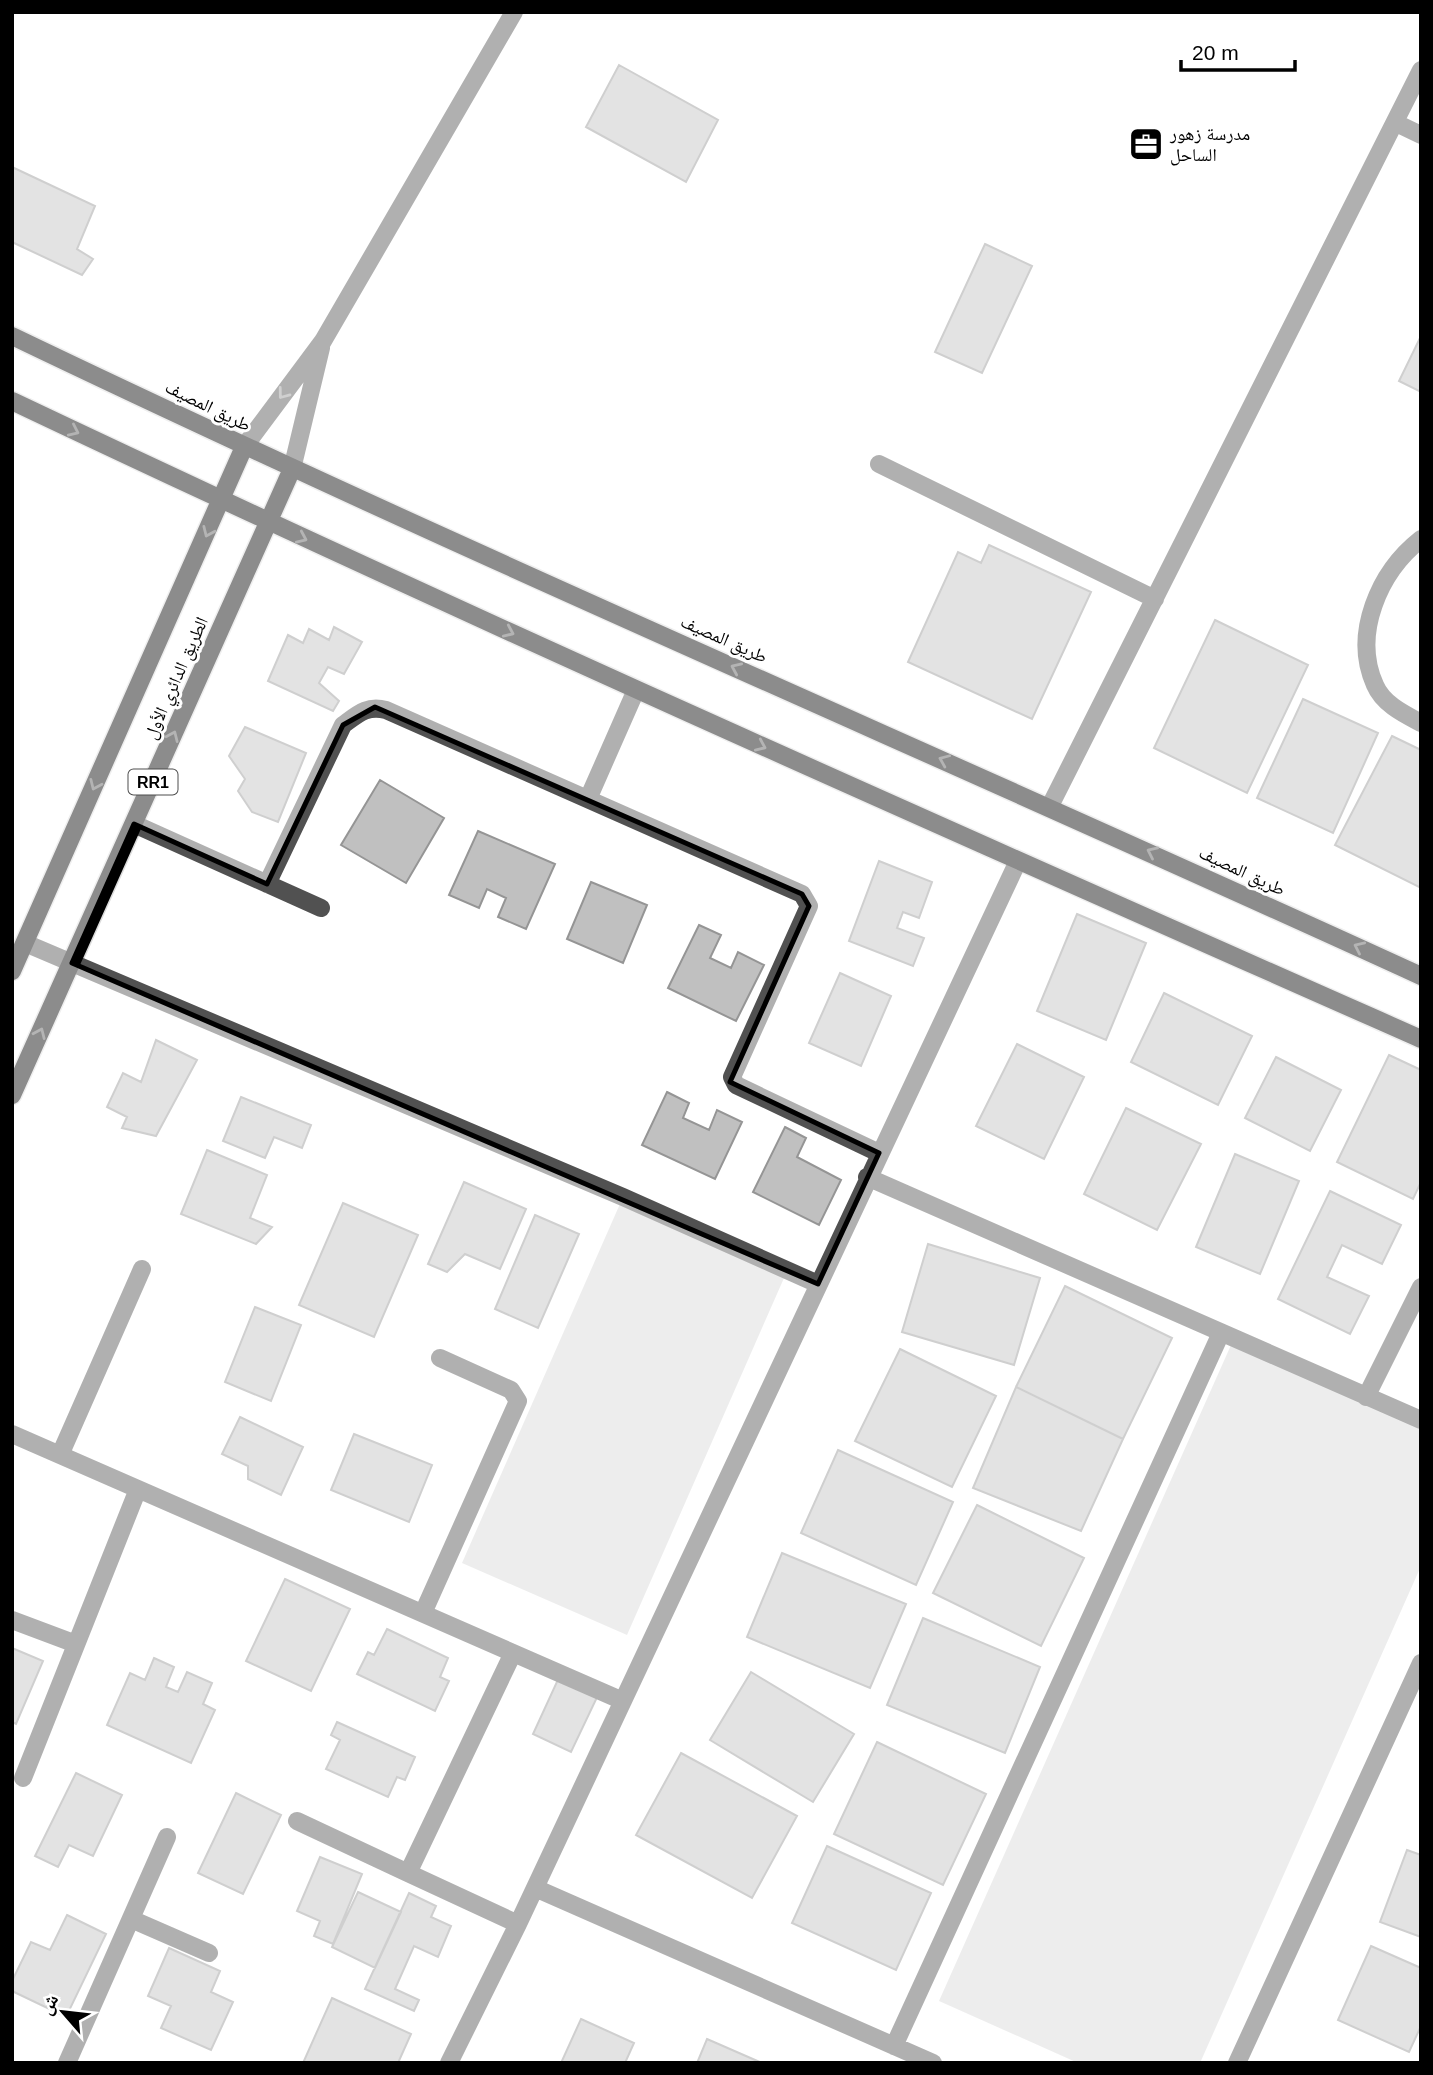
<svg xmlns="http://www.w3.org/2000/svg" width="1433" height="2075" viewBox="0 0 1433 2075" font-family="Helvetica,'Noto Naskh Arabic',sans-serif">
	<rect width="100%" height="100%" fill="#fff"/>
	<path fill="#d8d8d8" d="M623,1197L788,1269L627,1635L462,1563Z
		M1235,1336L1421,1419V1566L1200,2063H1078L939,2001Z"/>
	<path fill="#c0c0c0" stroke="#959595" stroke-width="2" d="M619,65L718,120L686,182L586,127Z
		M12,167L95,206L77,249L93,259L82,275L12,242Z
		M985,244L1032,266L982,373L935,352Z
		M1421,336V392L1399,381Z
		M989,545L1091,592L1032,719L908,662L958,552L981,563Z
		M1215,620L1308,665L1247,793L1154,748Z
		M334,627L362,642L344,674L328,667L319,683L339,701L333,711L268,681L288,635L303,643L309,629L329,640Z
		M1303,699L1378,733L1333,833L1257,798Z
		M245,727L306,753L278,822L252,812L238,791L245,779L229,756Z
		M1392,736L1421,750V888L1335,845Z
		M380,780L444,818L406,883L341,845Z
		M478,831L555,864L526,929L498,917L506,898L487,889L479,908L449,895Z
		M879,861L932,882L919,918L903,912L897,928L924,938L913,966L849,941Z
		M591,882L647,905L623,963L567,939Z
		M1077,914L1146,943L1106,1040L1037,1011Z
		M699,925L721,935L710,958L731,968L738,952L764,965L736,1021L668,988Z
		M840,973L891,996L861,1066L809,1043Z
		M1164,993L1252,1036L1218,1105L1131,1062Z
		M156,1040L197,1060L156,1136L122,1128L127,1117L107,1107L123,1073L141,1082Z
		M1017,1044L1084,1077L1044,1159L976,1126Z
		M1389,1055L1421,1070V1182L1413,1199L1337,1162Z
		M1276,1057L1341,1090L1310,1151L1245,1118Z
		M667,1092L689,1103L683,1118L709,1130L717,1110L742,1122L715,1179L642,1145Z
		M241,1097L311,1125L302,1148L274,1137L265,1158L223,1141Z
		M1126,1108L1201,1144L1157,1230L1084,1194Z
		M785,1127L806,1138L797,1157L841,1180L819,1225L753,1192Z
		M207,1150L267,1175L250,1218L272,1227L256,1244L181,1214Z
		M1235,1154L1299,1181L1260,1274L1196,1247Z
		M464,1182L526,1209L500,1269L465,1254L447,1272L428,1264Z
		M1330,1191L1401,1225L1382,1264L1342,1245L1327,1277L1369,1296L1350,1334L1278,1299Z
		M343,1203L418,1235L374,1337L299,1305Z
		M535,1215L579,1234L538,1328L495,1309Z
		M928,1244L1040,1278L1014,1365L902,1332Z
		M1065,1286L1172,1338L1123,1439L1016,1387Z
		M255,1307L301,1325L271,1401L225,1382Z
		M900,1349L996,1396L952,1487L855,1441Z
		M1016,1387L1123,1439L1081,1531L973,1488Z
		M240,1417L303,1447L281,1495L248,1479V1466L222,1454Z
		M354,1434L432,1465L409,1522L331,1490Z
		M838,1450L953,1502L916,1585L801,1533Z
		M977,1505L1084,1558L1041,1646L933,1593Z
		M782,1553L906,1604L870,1688L747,1637Z
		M285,1579L350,1609L311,1691L246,1661Z
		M923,1618L1040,1667L1005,1753L887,1705Z
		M387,1629L448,1658L440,1677L449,1681L435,1711L357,1674L368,1652L374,1655Z
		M12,1648L43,1661L16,1724L12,1722Z
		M154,1658L174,1667L166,1687L178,1692L187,1672L212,1683L203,1704L215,1710L191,1763L107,1725L130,1673L145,1680Z
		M751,1672L854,1734L813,1802L710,1740Z
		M561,1673L600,1691L571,1752L533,1734Z
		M337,1722L415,1757L405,1780L397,1777L388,1797L326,1769L340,1740L331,1735Z
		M877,1742L986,1794L943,1885L834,1834Z
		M681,1753L797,1816L752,1898L636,1835Z
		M76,1773L122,1795L93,1856L69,1845L58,1867L35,1856Z
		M236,1793L281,1815L243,1894L198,1873Z
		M827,1846L931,1893L896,1970L792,1923Z
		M1407,1850L1421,1855V1937L1380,1922Z
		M320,1857L362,1874L333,1944L314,1936L320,1921L297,1911Z
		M358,1892L401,1912L375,1968L332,1947Z
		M409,1893L436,1906L431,1917L451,1926L438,1957L414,1946L395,1989L419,2000L414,2011L365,1989Z
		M67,1915L106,1934L66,2017L12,1991V1981L31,1942L50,1950Z
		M1371,1946L1421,1968V2026L1409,2052L1338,2020Z
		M169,1948L220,1971L211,1992L233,2002L211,2050L161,2028L171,2006L148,1996Z
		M332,1998L411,2034L398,2063H303Z
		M581,2019L634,2043L625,2063H561Z
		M707,2039L762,2063H697Z"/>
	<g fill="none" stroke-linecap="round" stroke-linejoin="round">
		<g stroke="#dbdbdb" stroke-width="21">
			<path id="major" d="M12,336C477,559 952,761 1421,976
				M12,401C478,622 949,830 1421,1039
				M12,971L244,447
				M12,1095L292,469"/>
		</g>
		<path stroke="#515151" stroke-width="18" d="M1396,123L1421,135
			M244,447L323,341L514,12
			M879,464L1155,599
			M292,469L321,348
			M1421,539C1379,572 1352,634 1375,685C1383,704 1404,714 1421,723
			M588,799L636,690
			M1050,806L1421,70
			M134,824L321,908
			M267,884L343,725C358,714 367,705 386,710L802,894L809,906L732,1077L736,1085L879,1153
			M25,943L623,1197L818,1284
			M867,1177L1421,1420
			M1366,1397L1421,1287
			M12,1434L623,1701
			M60,1455L142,1269
			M423,1613L518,1401L511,1390L440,1358
			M12,1620L76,1644
			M23,1778L138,1489
			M297,1821L408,1873L513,1653
			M408,1873L518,1924
			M535,1888L933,2063
			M131,1919L209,1953
			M894,2046L1221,1333
			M67,2063L167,1837
			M449,2063L518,1924L1018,861
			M1237,2063L1421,1663"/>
		<use href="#major" stroke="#000" stroke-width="18"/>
	</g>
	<defs><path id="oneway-chevron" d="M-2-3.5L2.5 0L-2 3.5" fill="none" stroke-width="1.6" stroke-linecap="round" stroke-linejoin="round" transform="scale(1.75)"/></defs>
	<use stroke="#979797" href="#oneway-chevron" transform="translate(283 394) rotate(127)"/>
	<g stroke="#595959">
		<use href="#oneway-chevron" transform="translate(74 431) rotate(25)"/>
		<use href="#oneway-chevron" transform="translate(208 532) rotate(114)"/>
		<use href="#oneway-chevron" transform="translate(302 538) rotate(24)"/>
		<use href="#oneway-chevron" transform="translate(509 632) rotate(24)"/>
		<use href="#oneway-chevron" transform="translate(736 668) rotate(-156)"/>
		<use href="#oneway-chevron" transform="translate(173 736) rotate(-66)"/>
		<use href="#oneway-chevron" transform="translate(761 746) rotate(24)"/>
		<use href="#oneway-chevron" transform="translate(944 760) rotate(-157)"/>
		<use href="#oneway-chevron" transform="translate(95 785) rotate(114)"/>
		<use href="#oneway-chevron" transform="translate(1152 852) rotate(-155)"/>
		<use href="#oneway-chevron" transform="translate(1359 947) rotate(-155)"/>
		<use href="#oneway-chevron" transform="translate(40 1033) rotate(-66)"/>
	</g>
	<path d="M0 0H1433V2075H0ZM375,707L802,894L809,906L730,1082L879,1153L818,1284L72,963L134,824L267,884L343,725Z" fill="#fff" fill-opacity=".55" fill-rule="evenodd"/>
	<path fill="none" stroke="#000" stroke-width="5" stroke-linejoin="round" d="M375,707L802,894L809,906L730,1082L879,1153L818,1284L72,963L134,824L267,884L343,725Z"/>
	<defs>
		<g id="office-square" transform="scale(1.75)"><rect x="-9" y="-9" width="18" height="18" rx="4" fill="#000" stroke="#fff"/><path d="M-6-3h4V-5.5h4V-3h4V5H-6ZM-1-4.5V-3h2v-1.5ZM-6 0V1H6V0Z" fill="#fff"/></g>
	</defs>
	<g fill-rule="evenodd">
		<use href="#office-square" x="1146" y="144"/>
	</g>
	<g text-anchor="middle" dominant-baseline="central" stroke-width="6" stroke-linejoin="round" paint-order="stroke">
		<rect fill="#fff" stroke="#4c4c4c" stroke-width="2" x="128.5" y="769.5" width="49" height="25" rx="5"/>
		<g font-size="16" font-weight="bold" fill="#000">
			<text x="153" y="782">RR1</text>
		</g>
		<g font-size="18" fill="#000" stroke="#fff" text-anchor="start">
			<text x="1170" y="134">مدرسة زهور<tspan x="1170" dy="21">الساحل</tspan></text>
		</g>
		<g font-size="18" fill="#000" stroke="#fff">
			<text transform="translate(208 406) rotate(26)">طريق المصيف</text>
			<text transform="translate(724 639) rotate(24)">طريق المصيف</text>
			<text transform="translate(176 678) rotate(-66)">الطريق الدائري الأول</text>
			<text transform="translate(1242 871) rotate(25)">طريق المصيف</text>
		</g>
	</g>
	<rect width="1433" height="2075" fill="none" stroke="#000000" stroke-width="28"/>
	<g transform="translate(63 2012) rotate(298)" stroke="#ffffff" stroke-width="5" paint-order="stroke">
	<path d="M0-5L12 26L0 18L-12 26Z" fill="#000000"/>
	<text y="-10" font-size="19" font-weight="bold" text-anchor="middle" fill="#000000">ش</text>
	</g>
	<path d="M1181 60v10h114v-10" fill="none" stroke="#000000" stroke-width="3.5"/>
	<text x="1192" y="60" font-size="21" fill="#000000" stroke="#ffffff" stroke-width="5" paint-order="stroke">20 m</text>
</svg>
